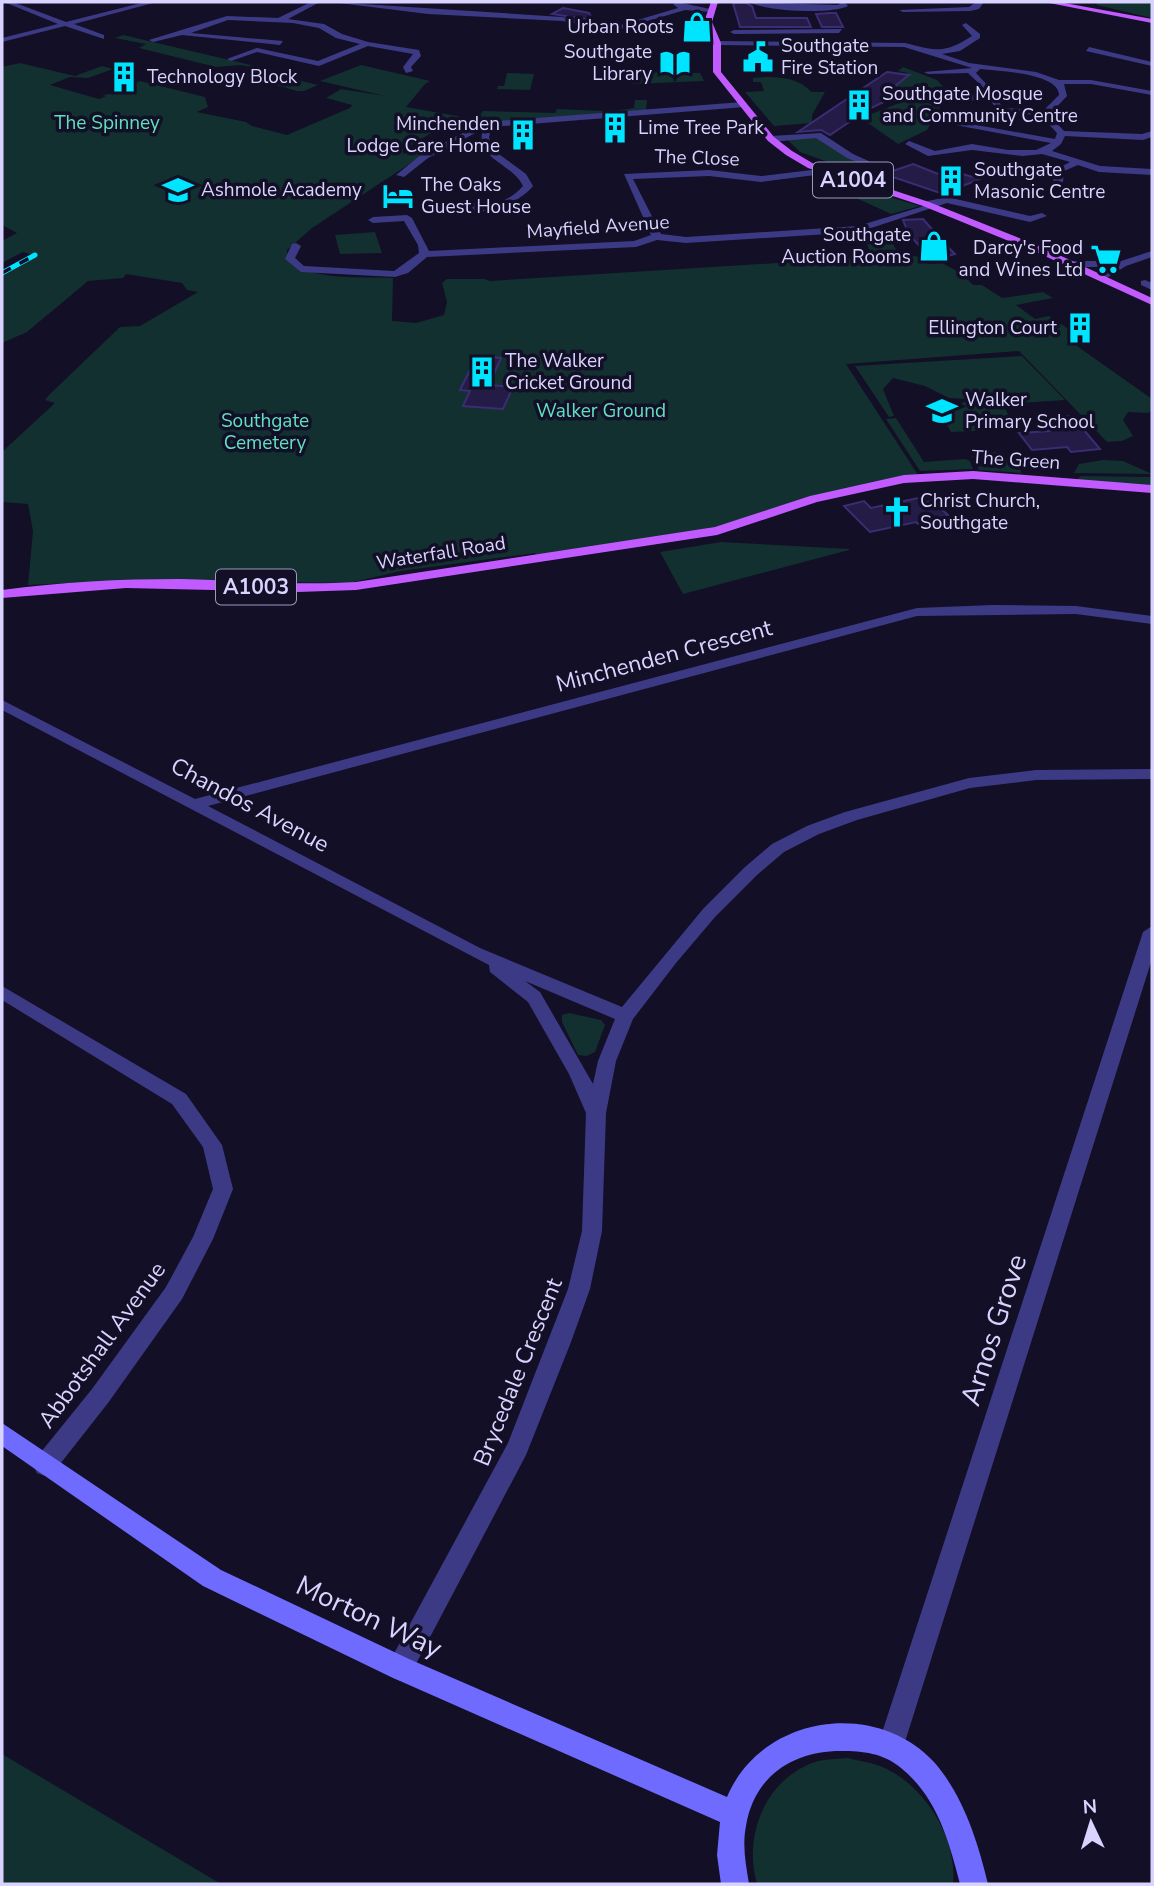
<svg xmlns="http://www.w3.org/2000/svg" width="1154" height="1886" viewBox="0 0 1154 1886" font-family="'Nunito Sans',sans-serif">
	<rect width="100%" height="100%" fill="#130f26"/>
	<path fill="#12302f" d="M1096,2H1152V18L1097,5Z
		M123,35L276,71L240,65L216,67L139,48L146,44L115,38Z
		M20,63L75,76L102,66L113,69L88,78L70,77L50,85L99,99L106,96L102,95L117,93L119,90L140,81L205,97L208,107L197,112L246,122L252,126L287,135L350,108L352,105L326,98L341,89L385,96L320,81L361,65L430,81L425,84L406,107L469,118L473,121L441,127L403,150V154L408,152L423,155L312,228L287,250V260C315,282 359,276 393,278L392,321L416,323L444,315L447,302L442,283L447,279H484L490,281L872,257L867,244H893L900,257L916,256L929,264L942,263L962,274L973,285H982L1002,298L1043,292L1053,298L1016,305L1035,319L1049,316L1088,342L1077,346L1152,399V410L1148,413L1128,412L1123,420L1133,436L1122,441L1107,442L1019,351L846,364L920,478L805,503L749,521L539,558L535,553L401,571L349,583L138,580L28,585L33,531L28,504L2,502V452L55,403L45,400L49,395L120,327L140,326L198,292L187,290L182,283L126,274L123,278L88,281L27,332L2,343V276L37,256L23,252L2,263V241L17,233L2,225V67Z
		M903,67L937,80L949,93H942L943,102L927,130L898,144L861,118L912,98L884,92L908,76L906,75L908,73L898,71Z
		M258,70L318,85L304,91H297L239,74Z
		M630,72L700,73L704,81L633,84L623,74Z
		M507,73L534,74L530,90L497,89L498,86H504Z
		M753,78C772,76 798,76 811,92H825L812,115V123L774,126L745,92L764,91L761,82H753Z
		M635,100H647L646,110L487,123L478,117L483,111L555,113L557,109C583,110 608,113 634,108Z
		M818,135L877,167L862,174L800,152L786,138Z
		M869,191L920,206L891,214L852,196Z
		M375,232L382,253L340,254L335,235Z
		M1022,356L1065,400L1003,404L1015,429L951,432L938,409L955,408L968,399L949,398L925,386L893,378L883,389L894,416L889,417L855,366Z
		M896,418L924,462L965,459L970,461L973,469L920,471L886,419Z
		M974,452H996L1020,466L1021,473L979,470L972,456H975Z
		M1103,460L1123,461L1152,474L1074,473L1079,464Z
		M1081,476L1152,477V485L1076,480Z
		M721,542L849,549V550L683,594L660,552Z
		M569,1013L601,1020L605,1025L595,1052L587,1056L578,1055L562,1022V1015Z
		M2,1754L221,1884H2Z
		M848,1758C858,1761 870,1762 880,1766C923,1783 958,1837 953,1884H757C743,1836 765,1779 815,1762C824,1759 837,1759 848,1758Z"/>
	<path fill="#241b47" stroke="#3b2d73" stroke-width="2" d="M733,3H746L752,6L756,18H807L811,27H740Z
		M563,8L589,13L593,20L552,14Z
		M831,13H836L843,27H822L816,14Z
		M887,72L909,75L885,94L896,96L867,110L830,135L821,130L798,132Z
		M913,164L938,174L948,170L980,179L943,194L884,174Z
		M923,219L944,243L955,254L933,260L909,235L903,220Z
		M477,356L501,358L489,385L513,387L503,409L463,406L470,391L460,390Z
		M1072,416L1100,449L1071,452L1067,447L1032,450L1019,433L1049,431L1040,419Z
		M918,498L923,503L932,501L948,515L939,517L943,521L920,526L916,522L870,532L844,506L864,501L871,508Z"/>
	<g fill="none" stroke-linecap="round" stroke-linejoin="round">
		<path fill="#3d3a85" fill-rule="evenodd" d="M4,2H13L66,22L145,2H157L74,24L104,35V39L65,26L2,42V38L58,24Z
			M311,2H320L288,19L324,24L342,34L368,42L419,50L421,56L411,67L413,71L406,73L403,67L413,54L368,46L319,66L257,52L231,61L227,59L257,48L318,61L360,44L336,38L319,28L293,23L228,20L191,33L283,41L280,45L182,35L153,42L149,40L227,16L278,18Z
			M331,2L562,17L614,27L678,8L673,4L677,2L715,10L711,12L685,10L614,31L562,21L428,14Z
			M748,2L837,5L840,4L839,2H845L848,6C830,15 766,11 748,2Z
			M976,2H984L979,9L970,11L903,12L899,10L969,7Z
			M966,23L980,34V38L960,51L942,54L969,63L1036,72L1059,80H1091L1152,91V95L1091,84H1064L1067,96L1049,115L1064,131L1142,134L1152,131V137L1143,140L1065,136L1061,144L1052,151L1100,166L1152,169V175L1099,172L1078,165L1064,171L1063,182L1058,185L1053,182L1055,170L1070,162L1042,154L1023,156L972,150L928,156L905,144L909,141L935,151L972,144L1008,150H1036L1051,143L950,124L954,121L1055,139L1057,133L1040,115L1006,113L1008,116L1004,119L990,100L959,101L955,98L959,95L993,94L1003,108L1044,110L1059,95C1059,73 998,71 980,69L976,73L990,88L1012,91L1008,93L988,92L968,73L928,74L924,72L972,68L904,47L717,45L713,43L717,41L905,43C936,51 944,54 972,36L962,25Z
			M842,29L839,33L734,34L730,32L734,30Z
			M1089,47L1152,62V66L1086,51Z
			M742,102L745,107L492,127L489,137L492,149L526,174L533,186C516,207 473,221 449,206C469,194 494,218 523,186C512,163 474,159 483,129L428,158L404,177L396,175L422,154L484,122Z
			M821,133L853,154L882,167L851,182L846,179L848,177L869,167L847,158L816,138L771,142L767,139L771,136Z
			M828,168L833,171L831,173L761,182L709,176L633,179L661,234L686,237L858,226L924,206L923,202L947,197L1030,216L1042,213L1047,216L1030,222L947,203L859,232L686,243L657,240L636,247L427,257L408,273L395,277L301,272L285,259L292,244L296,243L301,246L295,258L304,266L394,271L419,253L418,245L404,221L373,223L368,220L373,217L407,215L412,218L429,251L634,241L651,235L624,174L709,170L761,176Z
			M1152,251V257L1126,266L1102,281L1097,278L1111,267H1073L1068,264L1073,261H1121Z
			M1145,280L1152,283V290L1141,285V281Z
			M993,605L1076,606L1152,616V624L1076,614L917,616L208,806L480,948L622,1007L703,909L745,867L772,844L807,826L845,812L969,778L1036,770L1152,769V779L1036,780L970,788L857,820L819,834L784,852L757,875L715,917L676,963L633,1019L616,1061L606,1113L602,1231L590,1289L571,1342L526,1455L409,1677L400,1681L391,1677L387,1668L391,1659L508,1443L568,1289L582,1231L586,1113L569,1074L528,1002L490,972L489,965L2,710V700L195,799L917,608ZM525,981L615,1019L598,1061L593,1084L540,992Z
			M1152,926V959L904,1745L900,1754L891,1758L882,1754L878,1745L1143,932Z
			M2,986L186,1094L222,1145L233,1189L213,1239L182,1299L108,1403L53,1473L45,1476L37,1473L33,1465L37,1457L92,1389L166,1287L193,1237L213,1189L203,1147L172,1104L2,1000Z"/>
		<path fill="#6f6bff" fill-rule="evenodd" d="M2,1423L221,1570L409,1659L727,1797C761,1716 874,1698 934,1762C963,1795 978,1842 988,1884H960C949,1841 937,1797 901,1768C883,1753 863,1751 841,1751C793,1751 754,1776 746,1826C742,1846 746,1865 749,1884H721L717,1855L720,1822L391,1677L203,1586L2,1446Z"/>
		<path fill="#c25bff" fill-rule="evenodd" d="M711,2H718L712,22L721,43V72L774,137L792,151L814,164L929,202L1044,248L1152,298V305L1036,252L923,206L808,168L786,155L768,141L713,72V43L704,22Z
			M1044,2H1059L1152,19V23Z
			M973,471L1152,485V493L973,479L904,483L817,502L717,535L356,590L298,592L126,588L2,598V590C61,582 120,579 179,579C238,580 297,586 356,582L715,527L810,496L904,475Z"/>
		<g stroke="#00e5ff" stroke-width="5">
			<path id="rail" d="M2,273L35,255"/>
		</g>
		<use href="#rail" stroke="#130f26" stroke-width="3.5" stroke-dasharray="10" stroke-linecap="butt"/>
	</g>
	<defs>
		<g id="shop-bare" transform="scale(2.415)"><path d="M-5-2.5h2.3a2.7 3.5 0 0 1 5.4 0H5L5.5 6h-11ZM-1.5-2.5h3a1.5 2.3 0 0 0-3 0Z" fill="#00e5ff" stroke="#130f26" stroke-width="2.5" paint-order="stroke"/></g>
		<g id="civic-bare" transform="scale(2.415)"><path d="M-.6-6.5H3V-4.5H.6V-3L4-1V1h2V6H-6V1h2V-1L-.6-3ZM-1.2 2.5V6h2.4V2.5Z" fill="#00e5ff" stroke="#130f26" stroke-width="2.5" paint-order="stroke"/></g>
		<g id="library-bare" transform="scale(2.415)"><path d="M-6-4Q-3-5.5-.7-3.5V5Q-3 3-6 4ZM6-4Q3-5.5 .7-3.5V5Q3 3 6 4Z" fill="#00e5ff" stroke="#130f26" stroke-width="2.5" paint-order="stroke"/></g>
		<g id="building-bare" transform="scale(2.415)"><path d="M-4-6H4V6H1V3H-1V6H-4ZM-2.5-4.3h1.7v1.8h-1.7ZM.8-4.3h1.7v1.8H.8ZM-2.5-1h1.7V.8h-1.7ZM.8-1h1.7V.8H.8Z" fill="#00e5ff" stroke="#130f26" stroke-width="2.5" paint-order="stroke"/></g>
		<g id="school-bare" transform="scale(2.415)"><path d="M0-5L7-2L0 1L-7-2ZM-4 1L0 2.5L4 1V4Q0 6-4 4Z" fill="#00e5ff" stroke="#130f26" stroke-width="2.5" paint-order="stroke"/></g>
		<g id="hotel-bare" transform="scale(2.415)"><path d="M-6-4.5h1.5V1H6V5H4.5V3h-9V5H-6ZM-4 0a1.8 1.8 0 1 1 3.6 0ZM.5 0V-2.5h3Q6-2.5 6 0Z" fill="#00e5ff" stroke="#130f26" stroke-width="2.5" paint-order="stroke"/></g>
		<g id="supermarket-bare" transform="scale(2.415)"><path d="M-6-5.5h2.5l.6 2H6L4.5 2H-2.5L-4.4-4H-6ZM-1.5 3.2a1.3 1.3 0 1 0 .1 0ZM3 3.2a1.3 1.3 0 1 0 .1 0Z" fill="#00e5ff" stroke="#130f26" stroke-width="2.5" paint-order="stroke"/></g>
		<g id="church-bare" transform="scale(2.415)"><path d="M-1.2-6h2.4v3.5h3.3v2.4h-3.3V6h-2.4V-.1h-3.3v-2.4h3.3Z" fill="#00e5ff" stroke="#130f26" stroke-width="2.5" paint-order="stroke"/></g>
	</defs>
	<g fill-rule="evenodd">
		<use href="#shop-bare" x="697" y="27"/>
		<use href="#civic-bare" x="758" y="57"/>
		<use href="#library-bare" x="675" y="63"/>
		<use href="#building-bare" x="124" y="77"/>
		<use href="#building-bare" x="859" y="105"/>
		<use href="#building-bare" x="615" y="128"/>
		<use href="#building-bare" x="523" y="135"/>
		<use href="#building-bare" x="951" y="181"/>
		<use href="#school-bare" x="178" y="190"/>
		<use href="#hotel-bare" x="398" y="196"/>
		<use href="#shop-bare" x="934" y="246"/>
		<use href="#supermarket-bare" x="1106" y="259"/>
		<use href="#building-bare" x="1080" y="328"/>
		<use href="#building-bare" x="482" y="372"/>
		<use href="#school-bare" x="942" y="411"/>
		<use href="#church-bare" x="897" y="512"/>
	</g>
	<g text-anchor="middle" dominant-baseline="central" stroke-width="7" stroke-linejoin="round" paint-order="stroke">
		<g font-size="19" fill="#d9d4ff" stroke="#130f26" text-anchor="start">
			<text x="674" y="27" text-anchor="end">Urban Roots</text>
			<text x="781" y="46">Southgate<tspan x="781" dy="22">Fire Station</tspan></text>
			<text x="652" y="52" text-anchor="end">Southgate<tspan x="652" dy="22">Library</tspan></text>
			<text x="147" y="77">Technology Block</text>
			<text x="882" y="94">Southgate Mosque<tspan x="882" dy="22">and Community Centre</tspan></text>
			<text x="500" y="124" text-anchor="end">Minchenden<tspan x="500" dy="22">Lodge Care Home</tspan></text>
			<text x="638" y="128">Lime Tree Park</text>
			<text x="974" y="170">Southgate<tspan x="974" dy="22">Masonic Centre</tspan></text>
			<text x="421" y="185">The Oaks<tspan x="421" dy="22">Guest House</tspan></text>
			<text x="201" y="190">Ashmole Academy</text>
			<text x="911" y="235" text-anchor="end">Southgate<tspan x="911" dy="22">Auction Rooms</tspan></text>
			<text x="1083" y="248" text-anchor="end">Darcy's Food<tspan x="1083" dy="22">and Wines Ltd</tspan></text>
			<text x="1057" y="328" text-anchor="end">Ellington Court</text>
			<text x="505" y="361">The Walker<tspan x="505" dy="22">Cricket Ground</tspan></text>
			<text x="965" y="400">Walker<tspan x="965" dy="22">Primary School</tspan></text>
			<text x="920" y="501">Christ Church,<tspan x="920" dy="22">Southgate</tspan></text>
		</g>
		<g font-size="19" fill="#5fe0c0" stroke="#130f26">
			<text x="107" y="123">The Spinney</text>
			<text x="601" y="411">Walker Ground</text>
			<text x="265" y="421">Southgate<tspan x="265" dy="22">Cemetery</tspan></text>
		</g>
		<g font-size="19" fill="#d9d4ff" stroke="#130f26">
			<text transform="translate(697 158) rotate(2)">The Close</text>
			<text transform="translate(598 227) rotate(-4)">Mayfield Avenue</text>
			<text transform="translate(1016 460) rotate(4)">The Green</text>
			<text transform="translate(441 553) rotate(-9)">Waterfall Road</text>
		</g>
		<g fill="#130f26" stroke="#9e99be" stroke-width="2">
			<rect x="813" y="162.5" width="80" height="35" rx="5"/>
			<rect x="216" y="569.5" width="80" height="35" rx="5"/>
		</g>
		<g font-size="21" font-weight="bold" fill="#d9d4ff">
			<text x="853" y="180">A1004</text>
			<text x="256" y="587">A1003</text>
		</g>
		<g font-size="23" fill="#d9d4ff" stroke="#130f26">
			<text transform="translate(664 656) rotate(-15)">Minchenden Crescent</text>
			<text transform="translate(250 805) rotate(28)">Chandos Avenue</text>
			<text transform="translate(102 1345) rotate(-54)">Abbotshall Avenue</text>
			<text transform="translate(518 1372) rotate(-68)">Brycedale Crescent</text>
		</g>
		<g font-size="28" fill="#d9d4ff" stroke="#130f26">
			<text transform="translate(994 1330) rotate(-72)">Arnos Grove</text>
			<text transform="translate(369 1617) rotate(25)">Morton Way</text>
		</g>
	</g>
	<rect width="1154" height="1886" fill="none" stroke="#d9d4ff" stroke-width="7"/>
	<g transform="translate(1091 1823) rotate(356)" stroke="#130f26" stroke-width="5" paint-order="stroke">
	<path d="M0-5L12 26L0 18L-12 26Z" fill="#d9d4ff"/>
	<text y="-10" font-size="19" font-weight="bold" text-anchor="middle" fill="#d9d4ff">N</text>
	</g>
</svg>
